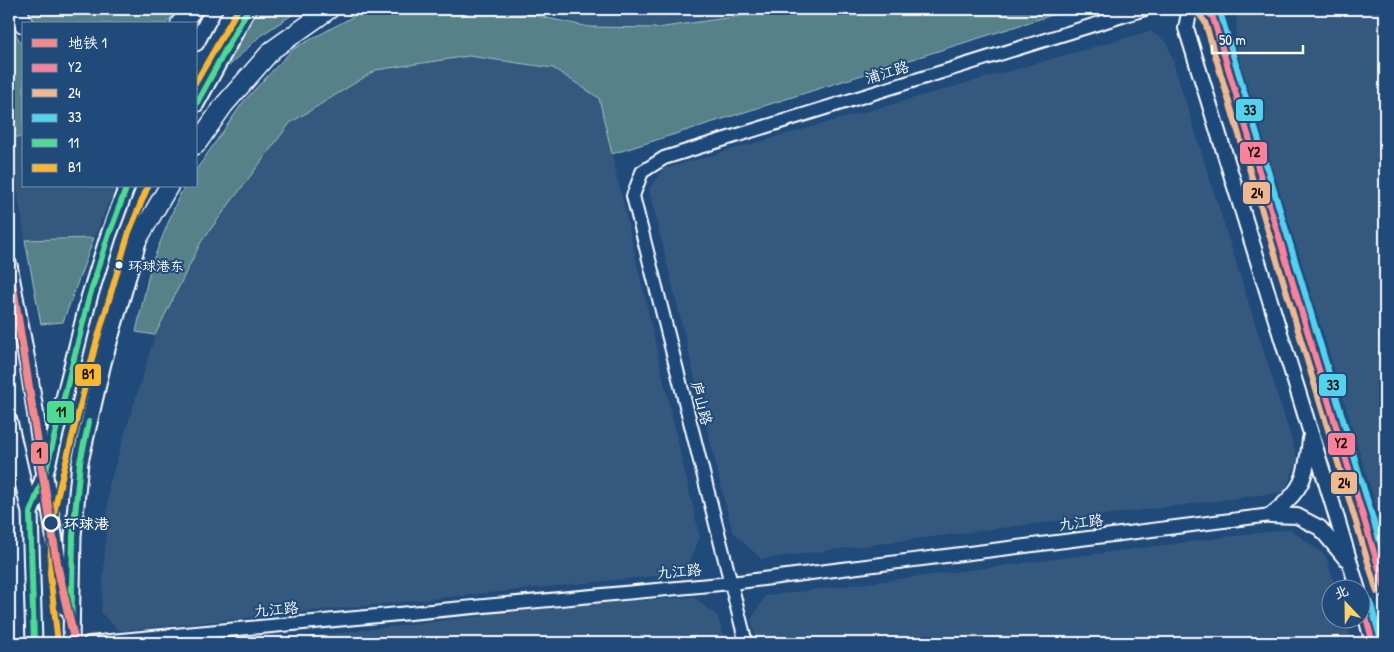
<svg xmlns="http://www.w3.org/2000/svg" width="1394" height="652" viewBox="0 0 1394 652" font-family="'Patrick Hand','LXGW WenKai TC',sans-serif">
	<rect width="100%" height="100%" fill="#1f4a7a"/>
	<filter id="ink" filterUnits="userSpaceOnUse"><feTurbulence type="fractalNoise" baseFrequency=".02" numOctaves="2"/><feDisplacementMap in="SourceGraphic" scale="10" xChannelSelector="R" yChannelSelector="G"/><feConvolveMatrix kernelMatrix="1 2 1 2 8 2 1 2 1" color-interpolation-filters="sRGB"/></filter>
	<g filter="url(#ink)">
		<path fill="#35587e" d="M534,9H789L657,28L590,27Z
			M1266,9H1385V536L1235,46L1237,12Z
			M1150,31L1167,42L1298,460L1284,492L761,559L732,531L649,189L663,169Z
			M469,56L553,68L599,98L700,538L684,573L119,631L101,613L109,485L155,335L201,242L290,123L376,70Z
			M9,137H24V186H116L94,238L25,240Z
			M1290,529L1326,556L1336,589L1332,590V620H1345L1353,643H757L751,620L765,596Z
			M694,597L718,617L725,643H255L573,605Z"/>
		<path fill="#568188" stroke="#aac0c4" d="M25,9H178L166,24H32Z
			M254,9H301L260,36L229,66L224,65Z
			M367,9H505L590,27L657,28L789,9H1071L612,154L599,98L553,68L469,56L376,70L290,123L201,242L155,335L136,332L151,265L179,196L185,186H196V170L244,101L293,49Z
			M9,21L24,49V137H9Z
			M94,238L63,322L41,324L25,240Z"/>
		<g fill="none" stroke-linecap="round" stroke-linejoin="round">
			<g stroke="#fff" stroke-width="16">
				<path id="tertiary" d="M89,643L731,583L1271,515
					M746,643L633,196L642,172L664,158L1145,9"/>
			</g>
			<g stroke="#fff" stroke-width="18">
				<path id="secondary" d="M1190,9L1186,28L1333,505L1358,590
					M1206,9L1213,18L1385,589
					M1271,515L1297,516L1320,528L1345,558
					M1271,515C1303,490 1306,479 1310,439
					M1362,603L1373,643"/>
			</g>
			<g stroke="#fff" stroke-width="19">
				<path id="primary" d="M196,43L214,9
					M196,104L248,9
					M9,265L29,371L65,607
					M9,421L30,513L34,643
					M30,513L45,474L89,298L108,237L127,186
					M71,643L73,536L80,462L103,363L142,228"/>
			</g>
			<g stroke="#fff" stroke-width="21">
				<path id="motorway" d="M17,9L24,24
					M180,24L193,9
					M196,145L224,105L272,50L330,9
					M138,239L169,186"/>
			</g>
			<use href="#tertiary" stroke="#1f4a7a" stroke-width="12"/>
			<use href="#secondary" stroke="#1f4a7a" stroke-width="14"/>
			<use href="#primary" stroke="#1f4a7a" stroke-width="15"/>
			<use href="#motorway" stroke="#1f4a7a" stroke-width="18"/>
			<g stroke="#1f4a7a" stroke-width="10">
				<path id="bus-1" d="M1206,9L1213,18L1385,589
					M1362,603L1373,643"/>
			</g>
			<g stroke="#1f4a7a" stroke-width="10">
				<path id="bus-2" d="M1199,14L1205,22L1377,592"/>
			</g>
			<g stroke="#1f4a7a" stroke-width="10">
				<path id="bus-3" d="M1217,9L1221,15L1385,559
					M1370,601L1381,641"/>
			</g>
			<g stroke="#1f4a7a" stroke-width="10">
				<path id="bus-4" d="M196,104L248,9
					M34,643L30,513L45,474L89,298L108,237L127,186
					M71,643L73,536L80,462L89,422"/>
			</g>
			<g stroke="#1f4a7a" stroke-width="10">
				<path id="bus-5" d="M196,82L238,9
					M58,643L50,574L52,523L59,489L95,347L129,232L148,186"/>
			</g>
			<use href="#bus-1" stroke="#ff8098" stroke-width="6"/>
			<use href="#bus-2" stroke="#f1b78d" stroke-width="6"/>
			<use href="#bus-3" stroke="#53d2ee" stroke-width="6"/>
			<use href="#bus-4" stroke="#4ddb92" stroke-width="6"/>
			<use href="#bus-5" stroke="#fab62d" stroke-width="6"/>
			<g stroke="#1f4a7a" stroke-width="11">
				<path id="metro-1" d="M9,262L58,569L75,643"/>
			</g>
			<use href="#metro-1" stroke="#f58989" stroke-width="8"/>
		</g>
	</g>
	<circle fill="#fff" stroke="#1f4a7a" stroke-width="2" cx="119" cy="265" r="4.5"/>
	<circle fill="#1f4a7a" stroke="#fff" stroke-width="2.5" cx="51" cy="523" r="8"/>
	<g text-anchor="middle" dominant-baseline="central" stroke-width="4" stroke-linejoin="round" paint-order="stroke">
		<g font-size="14" fill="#fff" stroke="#1f4a7a" text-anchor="start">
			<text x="128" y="265">环球港东</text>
		</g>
		<g font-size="15" fill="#fff" stroke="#1f4a7a">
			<text transform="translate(887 72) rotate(-17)">浦江路</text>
			<text transform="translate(702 403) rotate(76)">庐山路</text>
			<text transform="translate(1081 522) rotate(-7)">九江路</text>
			<text transform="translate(679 571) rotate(-5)">九江路</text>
			<text transform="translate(276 609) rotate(-5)">九江路</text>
		</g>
		<g font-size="15" font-weight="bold" fill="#fff" stroke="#1f4a7a" text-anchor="start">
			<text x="64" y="523">环球港</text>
		</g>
	</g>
	<g stroke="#1f4a7a" stroke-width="2">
		<rect x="1235" y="98" width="29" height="24" rx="5" fill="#53d2ee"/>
		<rect x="1239" y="141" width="29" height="24" rx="5" fill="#ff8098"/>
		<rect x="1242" y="181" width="29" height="24" rx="5" fill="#f1b78d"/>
		<rect x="74" y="363" width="28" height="24" rx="5" fill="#fab62d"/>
		<rect x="1318" y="373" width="29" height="24" rx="5" fill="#53d2ee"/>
		<rect x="46" y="400" width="29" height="24" rx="5" fill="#4ddb92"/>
		<rect x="1327" y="432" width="29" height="24" rx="5" fill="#ff8098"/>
		<rect x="30" y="441" width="19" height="24" rx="5" fill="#f58989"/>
		<rect x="1330" y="471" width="28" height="24" rx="5" fill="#f1b78d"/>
	</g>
	<g font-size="14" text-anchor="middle" font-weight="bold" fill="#111">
		<text x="1250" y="115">33</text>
		<text x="1254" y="157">Y2</text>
		<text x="1257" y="198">24</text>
		<text x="88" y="379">B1</text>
		<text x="1333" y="390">33</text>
		<text x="61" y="417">11</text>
		<text x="1341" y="448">Y2</text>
		<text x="39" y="458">1</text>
		<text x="1344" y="488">24</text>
	</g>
	<rect width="1394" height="652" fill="none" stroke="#1f4a7a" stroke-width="30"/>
	<rect x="15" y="15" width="1364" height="622" fill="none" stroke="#fff" stroke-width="2" filter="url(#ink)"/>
	<rect x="22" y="22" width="175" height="165" fill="#1f4a7a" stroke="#7992af"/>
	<rect x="32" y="39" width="25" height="8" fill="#f58989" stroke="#7992af"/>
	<text x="68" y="48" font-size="15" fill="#ffffff">地铁 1</text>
	<rect x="32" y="64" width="25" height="8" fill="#ff8098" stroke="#7992af"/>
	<text x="68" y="72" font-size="15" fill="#ffffff">Y2</text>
	<rect x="32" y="89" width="25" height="8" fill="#f1b78d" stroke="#7992af"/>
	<text x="68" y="98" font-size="15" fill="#ffffff">24</text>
	<rect x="32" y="114" width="25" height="8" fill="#53d2ee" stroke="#7992af"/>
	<text x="68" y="122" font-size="15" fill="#ffffff">33</text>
	<rect x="32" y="139" width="25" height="8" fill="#4ddb92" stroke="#7992af"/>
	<text x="68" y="148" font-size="15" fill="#ffffff">11</text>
	<rect x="32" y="164" width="25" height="8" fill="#fab62d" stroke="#7992af"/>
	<text x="68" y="172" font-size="15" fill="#ffffff">B1</text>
	<g transform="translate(1346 604) rotate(338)"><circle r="24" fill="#1f4a7a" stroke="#7992af"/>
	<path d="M0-4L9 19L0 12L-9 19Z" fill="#ffd166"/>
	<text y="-8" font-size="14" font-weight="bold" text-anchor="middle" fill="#ffffff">北</text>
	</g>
	<path d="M1212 45v8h91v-8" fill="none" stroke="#ffffff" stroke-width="2.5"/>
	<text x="1219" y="45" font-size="15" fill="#ffffff" stroke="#1f4a7a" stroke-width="4" paint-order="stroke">50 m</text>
</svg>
